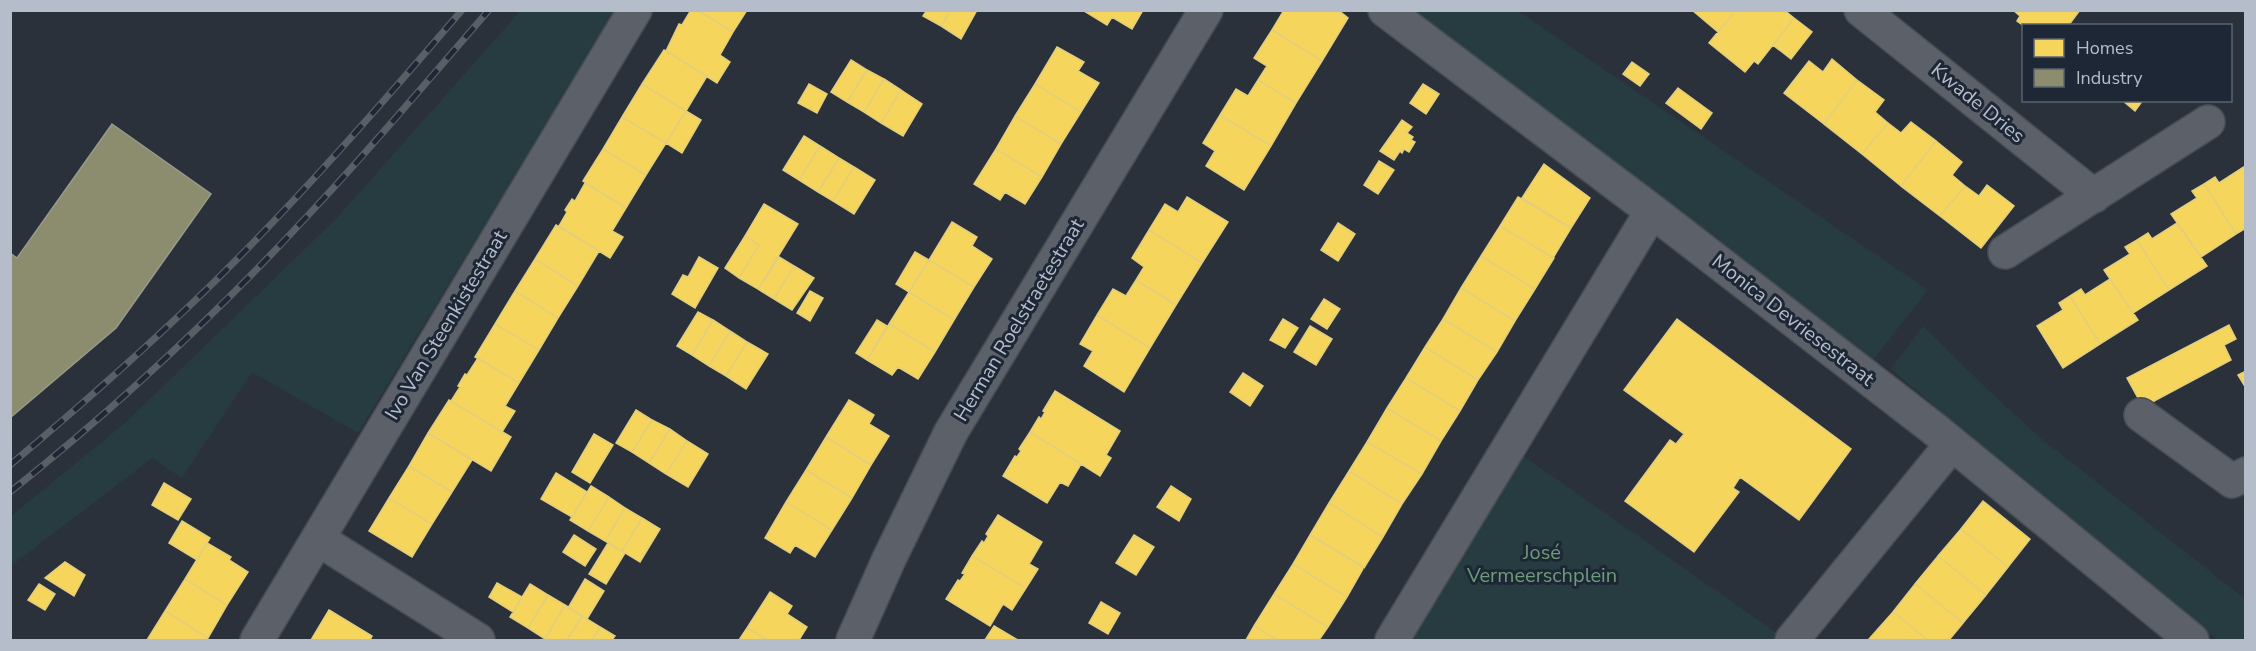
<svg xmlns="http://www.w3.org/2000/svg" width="2256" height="651" viewBox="0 0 2256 651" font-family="'Nunito Sans',sans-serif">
	<rect width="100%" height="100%" fill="#2a313b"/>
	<path fill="#273c41" d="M521,10L615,11L358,433L252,372L182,478L152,458L11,566V516L124,424L336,219Z
		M1410,11H1518L1928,290L1873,360Z
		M1923,326L1989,391L2043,440L2245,599V640H2218L2068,519L1891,369Z
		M1519,453L1781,636L1777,640H1404Z"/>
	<path fill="#f6d55c" stroke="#e2ce7d" stroke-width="1.5" d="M691,10H697L733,32L720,55L730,62L717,83L666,51L679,24L682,25Z
		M697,10H747L733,32Z
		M927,10H951L941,26L923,16Z
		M951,10H977L961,39L941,26Z
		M1143,10L1132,29L1112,17L1107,25L1084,11Z
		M1284,10H1338L1348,18L1322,61L1272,30Z
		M1692,10H1736L1718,32Z
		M1736,10H1784L1794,18L1758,64L1754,61L1745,72L1709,43Z
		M2013,10H2080L2068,26H2024L2017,21L2020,16Z
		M1794,18L1812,32L1791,59L1773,45Z
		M1272,30L1322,61L1296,103L1258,80L1267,66L1254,58Z
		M1057,47L1084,62L1078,71L1099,83L1081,112L1035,84Z
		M664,50L707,76L686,111L642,84Z
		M1832,59L1857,80L1824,124L1784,93L1809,61L1823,72Z
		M851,60L867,70L847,102L831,92Z
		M1632,62L1649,74L1640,86L1623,74Z
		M867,70L884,79L864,112L847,102Z
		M884,79L901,90L881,123L864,112Z
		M1258,80L1296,103L1271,146L1220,115L1236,89L1248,96Z
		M1857,80L1884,100L1875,112L1888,123L1862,154L1824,124Z
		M642,84L686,111L666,143L622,117Z
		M809,84L827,94L817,113L798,103Z
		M1035,84L1081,112L1061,144L1015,116Z
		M1423,84L1439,94L1426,114L1410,103Z
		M1678,88L1712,113L1701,129L1666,103Z
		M901,90L922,104L903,136L881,123Z
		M2122,100H2143L2135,111Z
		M686,111L701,120L682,153L666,143Z
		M1220,115L1271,146L1244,190L1206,166L1215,151L1203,143Z
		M1015,116L1061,144L1042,177L996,149Z
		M622,117L666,143L646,175L603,149Z
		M1402,120L1412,127L1407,133L1413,137L1411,140L1415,142L1409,152L1404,149L1402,153L1400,151L1394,160L1380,151Z
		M1911,122L1936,141L1901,186L1862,154L1888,123L1901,133Z
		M804,136L820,146L799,180L783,170Z
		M1936,141L1962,162L1952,175L1965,186L1940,216L1901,186Z
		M820,146L839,158L818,192L799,180Z
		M603,149L646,175L626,208L583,181Z
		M996,149L1042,177L1025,204L1005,192L1000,200L974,184Z
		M839,158L854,167L833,201L818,192Z
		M1379,161L1394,170L1378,194L1364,185Z
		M1544,164L1590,198L1571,228L1522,198Z
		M2245,166L2246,228L2236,234L2204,184L2215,177L2219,183Z
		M854,167L875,180L854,214L833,201Z
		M585,183L626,208L612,231L623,237L610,258L559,226L567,212L565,210L572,199L575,201Z
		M2204,184L2236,234L2201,257L2171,214L2197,198L2192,191Z
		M1987,185L2014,206L1981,248L1940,216L1965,186L1979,196Z
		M1187,197L1228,222L1202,263L1149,230L1165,204L1178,212Z
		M1518,197L1571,228L1553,258L1500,226Z
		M764,204L798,224L758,289L739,278L759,245L745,236Z
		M952,222L977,237L972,246L992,259L974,287L929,260Z
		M1338,223L1355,234L1338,261L1321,250Z
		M2177,223L2207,266L2169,290L2137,240L2148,233L2152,239Z
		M556,225L599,251L578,286L535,259Z
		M1500,226L1554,258L1535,289L1481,256Z
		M1149,230L1202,263L1176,305L1136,280L1144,267L1132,258Z
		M745,236L759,245L739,278L725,268Z
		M2137,240L2169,290L2133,313L2104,270L2130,254L2125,247Z
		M915,252L929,260L909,292L896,284Z
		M1481,256L1535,289L1515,321L1461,288Z
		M699,257L718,268L695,308L672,294L683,275L688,277Z
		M779,257L794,266L774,299L758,289Z
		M535,259L578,286L558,318L515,291Z
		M929,260L974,287L954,320L909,292Z
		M794,266L814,278L792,310L774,299Z
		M2110,279L2138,320L2100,344L2070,296L2081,289L2085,295Z
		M1136,280L1176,305L1150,348L1097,315L1113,289L1126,296Z
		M1461,288L1515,321L1497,352L1443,319Z
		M515,291L558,318L539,350L495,324Z
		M810,291L823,298L810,321L797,313Z
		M909,292L954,320L935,352L889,324Z
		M2070,296L2100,344L2063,368L2037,326L2063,310L2059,303Z
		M1324,299L1340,309L1327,329L1311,319Z
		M698,312L713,320L692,355L677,346Z
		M1097,315L1150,348L1124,392L1084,366L1093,351L1080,344Z
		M1283,319L1298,328L1285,348L1270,340Z
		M1443,319L1497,352L1478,380L1425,347Z
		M1677,319L1851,449L1799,520L1740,477L1733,488L1739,492L1694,552L1625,501L1670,440L1676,444L1684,434L1624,390Z
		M713,320L730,331L709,366L692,355Z
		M877,320L887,326L867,360L856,353Z
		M495,324L539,350L519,383L475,357Z
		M889,324L935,352L918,379L898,367L892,375L867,360Z
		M2229,325L2236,339L2224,345L2231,360L2143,407L2127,378Z
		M1310,326L1332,339L1316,365L1294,352Z
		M730,331L747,342L726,376L709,366Z
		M747,342L768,354L746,389L726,376Z
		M1425,347L1478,380L1460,411L1406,378Z
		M478,358L519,383L505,406L515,411L502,432L451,401L460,387L458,386L465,374L467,375Z
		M2246,371V388L2238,375Z
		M1243,373L1263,386L1250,406L1230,392Z
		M1406,378L1460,411L1441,441L1387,408Z
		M1055,391L1120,431L1106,455L1111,458L1100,476L1030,432L1039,417L1041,419L1045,412L1043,411Z
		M449,400L511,437L491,471L428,433Z
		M849,400L874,415L869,424L889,436L871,465L826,437Z
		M1387,408L1441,441L1422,474L1367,442Z
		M636,410L652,420L632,452L616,443Z
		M652,420L670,429L649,463L632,452Z
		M670,429L687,441L666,474L649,463Z
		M1030,432L1081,464L1068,486L1060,482L1047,503L1003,476L1015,456L1017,457L1021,451L1019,449Z
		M428,433L472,460L452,492L409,466Z
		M594,434L613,445L590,483L572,472Z
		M826,437L871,465L852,498L806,470Z
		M687,441L708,454L688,487L666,474Z
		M1367,442L1422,474L1402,504L1349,471Z
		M409,466L452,492L432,524L389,498Z
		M806,470L852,498L832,530L786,502Z
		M1349,471L1402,504L1383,537L1329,503Z
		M556,473L587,492L572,517L541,499Z
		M164,483L191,499L178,520L152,505Z
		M591,486L609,497L588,531L570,520Z
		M1171,486L1191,499L1179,521L1157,507Z
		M609,497L625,508L605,541L588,531Z
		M389,498L432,524L412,557L369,531Z
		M1983,501L2030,539L2008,567L1961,529Z
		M786,502L832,530L815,557L795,545L790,553L765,538Z
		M1329,503L1383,537L1364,568L1310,535Z
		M625,508L642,518L622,551L605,541Z
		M998,515L1042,542L1029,564L1038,569L1026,588L972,556L982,541L984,543L988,536L986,534Z
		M642,518L660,529L640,562L622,551Z
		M182,521L210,538L197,560L169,543Z
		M1961,529L2008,567L1986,595L1938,556Z
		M574,535L596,549L585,566L563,552Z
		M1134,535L1154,547L1136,575L1116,563Z
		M1310,535L1364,567L1347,597L1293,564Z
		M207,543L231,557L229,560L248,572L227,605L185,579Z
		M608,543L625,553L606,584L589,574Z
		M972,556L1026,588L1012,610L1003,604L990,626L946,599L958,580L960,581L965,574L962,573Z
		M1938,556L1986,595L1963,623L1915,584Z
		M65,562L85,575L74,596L45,578Z
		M1293,564L1347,597L1328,627L1274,594Z
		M185,579L227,605L208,638L165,611Z
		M585,579L604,591L587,619L568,608Z
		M497,583L522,597L513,612L489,597Z
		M39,584L55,594L45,610L28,600Z
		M530,584L548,595L528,628L510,617Z
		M1915,584L1963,623L1949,640H1928L1893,612Z
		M770,592L792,606L787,614L807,627L799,640H767L747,628Z
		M1274,594L1328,627L1319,640H1278L1254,626Z
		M548,595L565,605L545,639L528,628Z
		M1101,602L1120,613L1108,634L1089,623Z
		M565,605L582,616L567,640H548L545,639Z
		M329,610L372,636L370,640H311Z
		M165,611L208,638L206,640H147Z
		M1893,612L1928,640L1869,639Z
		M582,616L600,627L592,640H567Z
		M994,626L1018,640H985Z
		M1254,626L1278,640H1246Z
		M600,627L615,636L612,640H592Z
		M747,628L767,640H739Z"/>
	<path fill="#8c8c6e" stroke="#989b8a" stroke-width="1.5" d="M112,124L211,194L116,328L10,418V253L17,258Z"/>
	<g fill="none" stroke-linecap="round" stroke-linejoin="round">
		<g stroke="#474c53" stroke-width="36">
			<path id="minor" d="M1385,10L1652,211L1933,428L2192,640
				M1861,10L2094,196
				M2005,252L2208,122
				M2141,415L2232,481L2246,474
				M318,539L478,640
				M257,640L635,10
				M853,640L889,559L951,432L1206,10
				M1392,640L1652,211
				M1792,640L1952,444"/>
		</g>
		<use href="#minor" stroke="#5c6068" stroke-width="33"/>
		<g stroke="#595f66" stroke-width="7">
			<path id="rail" d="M10,465C78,408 144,350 207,289C297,201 380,106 462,10
				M10,492C118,406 219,312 312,211C373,146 430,78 489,10"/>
		</g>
		<use href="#rail" stroke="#1e2736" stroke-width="4.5" stroke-dasharray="14" stroke-linecap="butt"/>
	</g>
	<g text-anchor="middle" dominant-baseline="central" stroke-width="6" stroke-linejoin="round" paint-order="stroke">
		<g font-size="20" fill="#b5bdcb" stroke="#1e2736">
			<text transform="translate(1978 103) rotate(39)">Kwade Dries</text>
			<text transform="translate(1019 320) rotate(-59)">Herman Roelstraetestraat</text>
			<text transform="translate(1793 320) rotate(38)">Monica Devriesestraat</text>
			<text transform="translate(446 325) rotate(-59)">Ivo Van Steenkistestraat</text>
		</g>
		<g font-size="20" fill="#6c9d77" stroke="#1e2736">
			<text x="1542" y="552">José<tspan x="1542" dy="23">Vermeerschplein</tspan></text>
		</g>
	</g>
	<rect width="2256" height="651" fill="none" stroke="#b5bdcb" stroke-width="24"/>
	<rect x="2022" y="24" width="210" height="78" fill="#1e2736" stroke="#5a6372" stroke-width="1.5"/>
	<rect x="2034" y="39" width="30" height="18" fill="#f6d55c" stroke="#5a6372" stroke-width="1.5"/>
	<text x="2076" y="54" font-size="18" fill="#b5bdcb">Homes</text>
	<rect x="2034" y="69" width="30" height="18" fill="#8c8c6e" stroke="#5a6372" stroke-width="1.5"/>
	<text x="2076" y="84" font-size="18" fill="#b5bdcb">Industry</text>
</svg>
